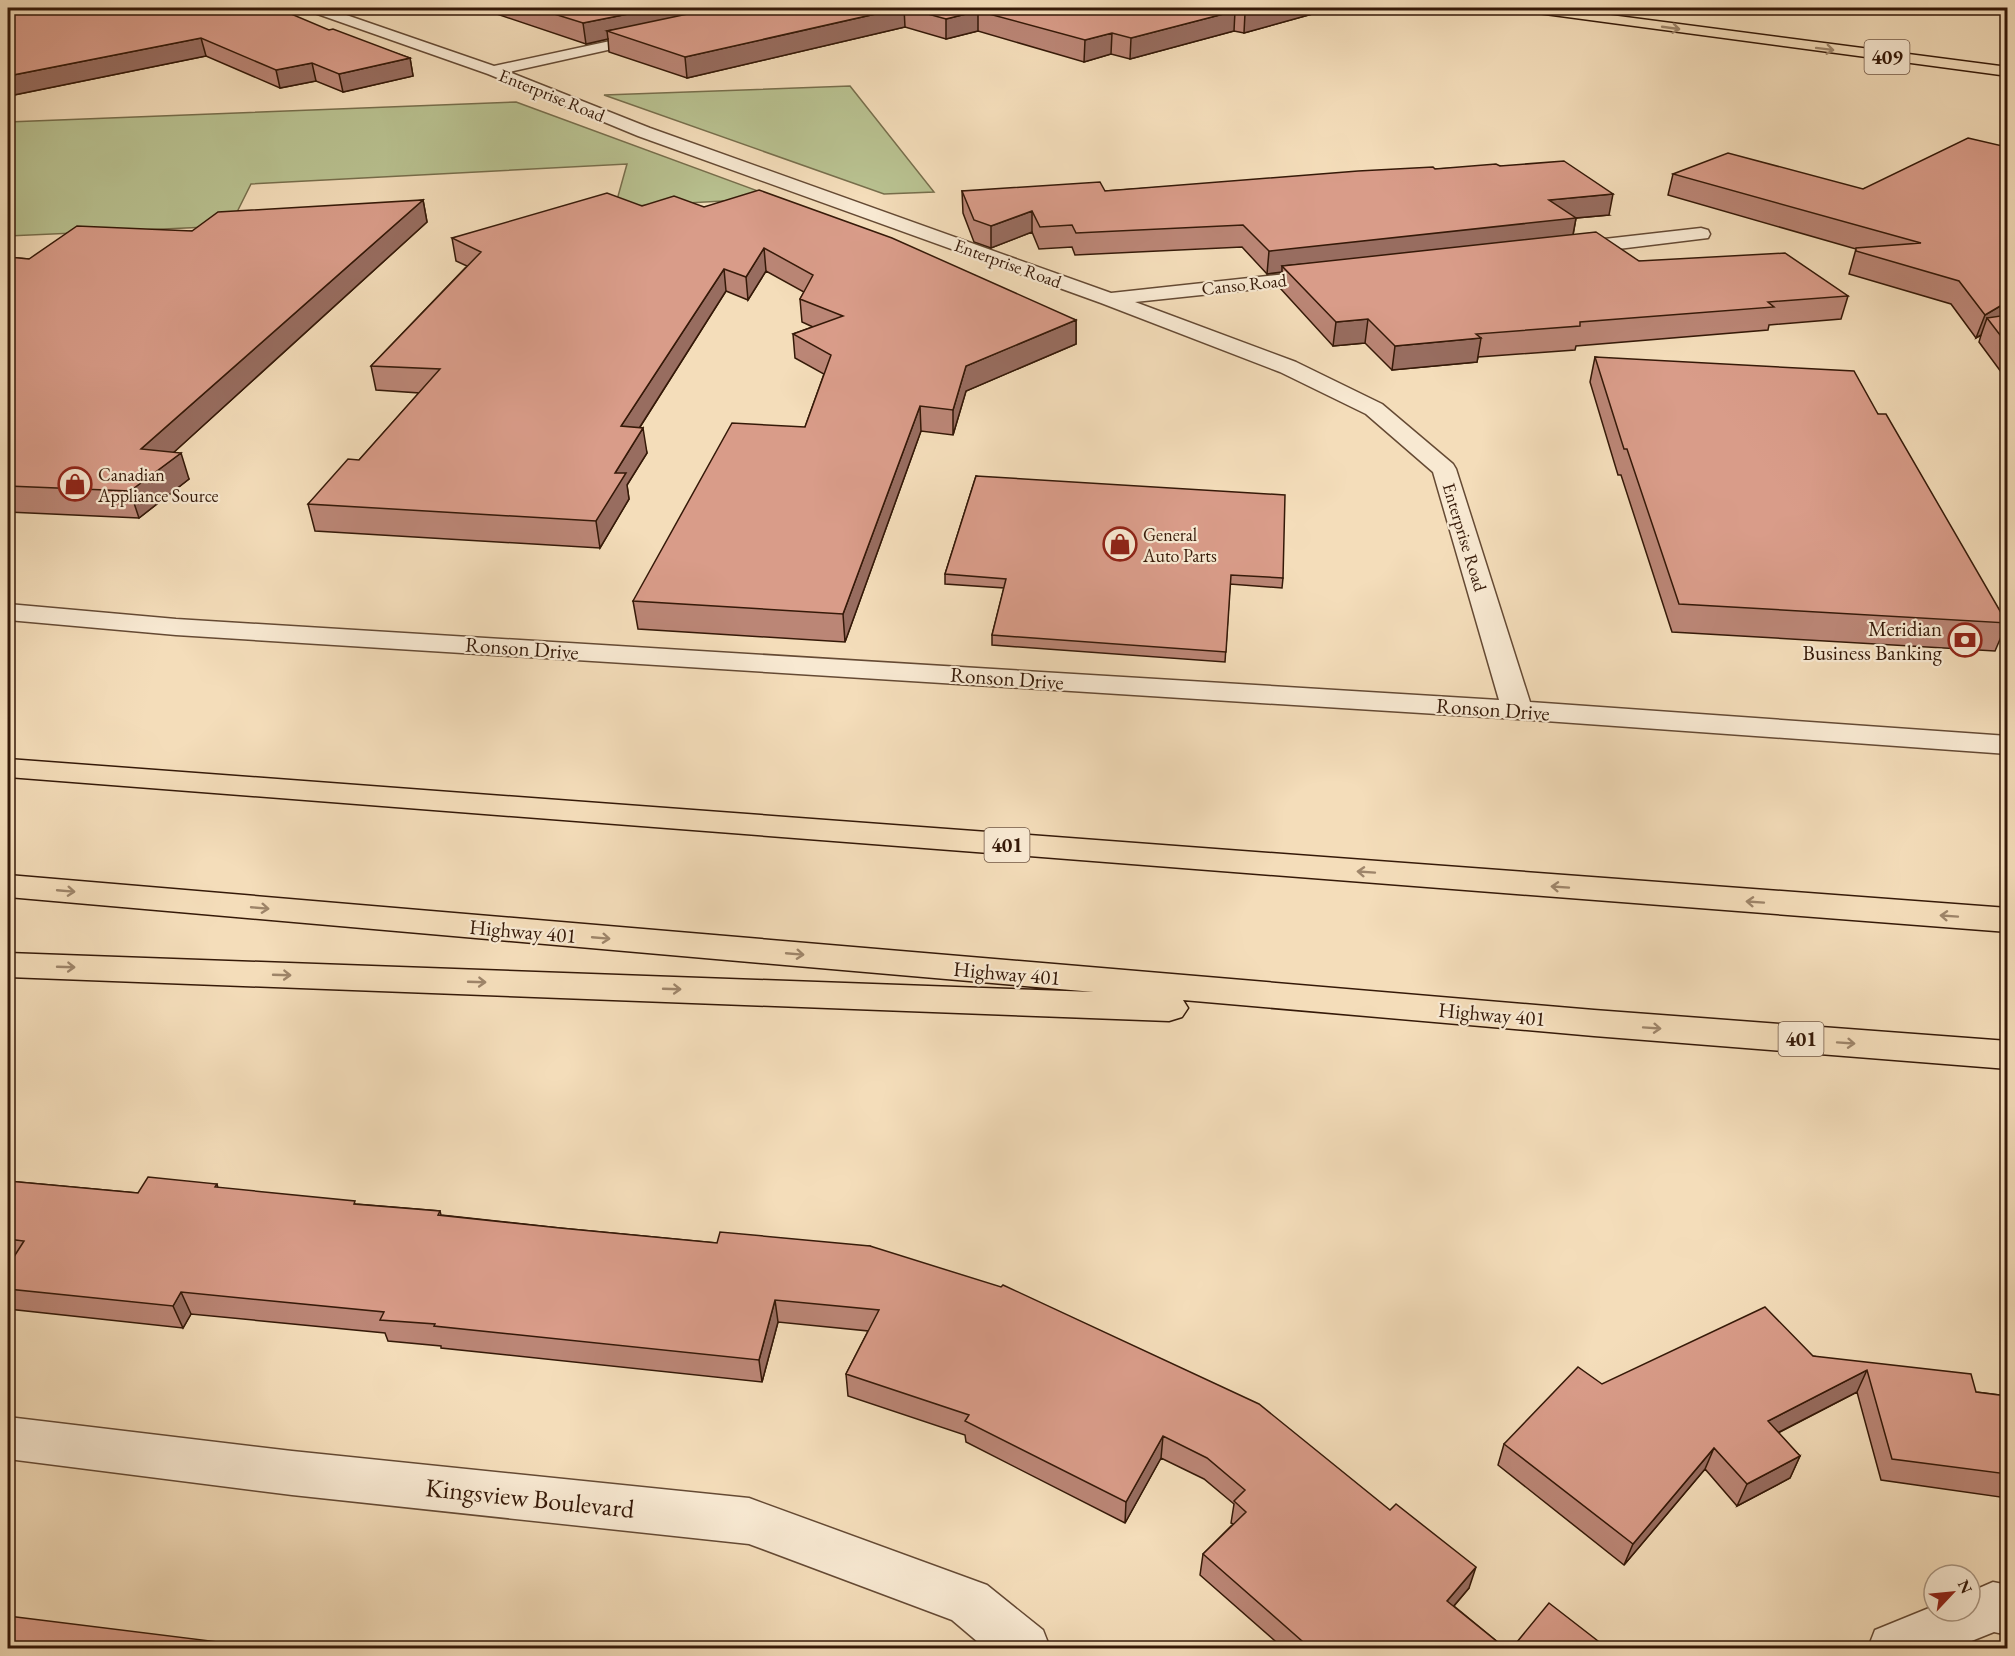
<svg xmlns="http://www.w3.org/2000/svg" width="2015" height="1656" viewBox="0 0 2015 1656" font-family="'EB Garamond',serif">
	<rect width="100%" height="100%" fill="#f4ddba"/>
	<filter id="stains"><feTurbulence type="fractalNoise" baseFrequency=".00333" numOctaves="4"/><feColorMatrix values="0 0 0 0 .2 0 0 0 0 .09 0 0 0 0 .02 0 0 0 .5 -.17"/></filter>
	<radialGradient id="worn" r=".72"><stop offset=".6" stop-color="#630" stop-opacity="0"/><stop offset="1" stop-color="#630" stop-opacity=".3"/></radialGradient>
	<path fill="#b9c291" stroke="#776e4c" stroke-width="1.5" d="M850,86L934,192L884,194L604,95Z
		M516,102L777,198L615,207L627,164L251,184L230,226L8,236V122Z"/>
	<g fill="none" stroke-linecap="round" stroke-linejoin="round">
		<g stroke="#654a34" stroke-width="3">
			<path id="minor" d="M307,8H326L494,66L652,32L657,33L659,36L657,39L509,72L650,128L1111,293L1324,270L1331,272L1334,276L1331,280L1324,282L1135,302L1296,362L1382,404L1453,464L1456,469L1530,702L2008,736V754L1517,719L176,635L8,620V604L176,619L1499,700L1433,472L1366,414L1280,372L1101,303L638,136L488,74L309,11Z
				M1701,228L1708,230L1710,234L1708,238L1569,255L1562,253L1559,249L1562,245L1569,243Z
				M8,1417L292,1451L749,1498L987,1585L1043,1630L1050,1648H985L952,1620L749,1544L292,1495L8,1459Z
				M1993,1582L2008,1585V1635L1994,1632L1954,1648H1868L1875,1630L1934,1606V1611H1970V1592Z"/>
		</g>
		<g stroke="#351908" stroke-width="3">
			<path id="motorway" d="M1524,8H1557L2008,67V76L1530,12L1525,11Z
				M8,759L2008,908V932L8,777Z
				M8,875L1594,1010L2008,1041V1069L1594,1036L1183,1000L1188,1008L1182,1017L1169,1021L8,977V953L1094,992L8,897Z"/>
		</g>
		<use href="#minor" fill="#f8e9d2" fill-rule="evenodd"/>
		<use href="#motorway" fill="#f4ddba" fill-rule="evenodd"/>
	</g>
	<path fill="#bb8676" stroke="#351908" stroke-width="1.5" d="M8,8L329,30L410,58L413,76L343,92L316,81L280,88L206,56L9,96L8,95Z
		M479,8H1334L1244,33L1234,31L1130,59L1111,54L1084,62L978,31L946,39L905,27L687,78L609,52L608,39L586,44Z
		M2007,147V380L1979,342L1981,335L1976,338L1951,304L1849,274L1856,249L1668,195L1673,174L1863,189Z
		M1500,166L1609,215L1576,218L1573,235L1639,261L1848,296L1841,319L1769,325L1768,330L1576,346L1575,350L1478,357L1477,362L1392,370L1365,343L1333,346L1280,288L1282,272L1267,274L1242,247L1075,255L1072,247L1039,249L1032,232L991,248L974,242L963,213L962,191H1105L1435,169Z
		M423,200L427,222L174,452L189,479L139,518L8,512V257L29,259L192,231Z
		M642,206L704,207L1076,320V344L966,391L953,435L921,431L845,642L638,629L633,601L805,427L824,374L795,358L793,334L813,327L802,322L800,299L804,292L766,271L748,300L726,291L640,427L647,453L627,485L629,499L600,548L315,531L308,504L359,460L419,393L376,390L371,366L467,266L456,261L452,238Z
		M1595,357L1878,414L2007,623L1995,651L1672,632L1621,475H1618L1590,382Z
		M976,476L1283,578L1282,588L1230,584L1225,662L992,645V635L1004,588L945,584V574Z
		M8,1181L138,1193L217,1184L218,1188L356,1204L440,1211L441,1215L560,1228L717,1243L870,1246L1469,1588L1454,1606L1505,1648H1283L1200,1575L1203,1554L1233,1524L1231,1523L1234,1504L1204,1479L1161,1458L1125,1523L966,1442L965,1435L848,1396L846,1374L868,1331L778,1322L762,1382L441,1348V1346L388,1341L385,1333L191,1314L183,1328L8,1309V1266L11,1260H8Z
		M1813,1356L1976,1392L2007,1396V1498L1881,1480L1857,1392L1778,1433L1800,1456L1790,1478L1737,1506L1705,1469L1624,1565L1498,1465L1504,1444L1602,1384Z"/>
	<path fill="#986d60" stroke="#351908" stroke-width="1.5" d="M658,8H753L607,31L608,39L586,44L583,23Z
		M902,8H904L905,27L687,78L685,57Z
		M1265,8H1334L1244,33L1245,13Z
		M978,11V31L946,39V19Z
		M1235,11L1234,31L1130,59L1131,38Z
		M1112,33L1111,54L1084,62L1085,40Z
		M201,38L206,56L9,96L8,92V76Z
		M410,58L413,76L343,92L339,74Z
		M312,63L316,81L280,88L276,70Z
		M1613,194L1609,215L1576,218L1572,240L1282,266V272L1267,274L1269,251L1549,200Z
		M423,200L427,222L150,474L141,449Z
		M1032,211V232L991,248V226Z
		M764,248L766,271L748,300L746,277Z
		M724,269L726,291L624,452L621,426Z
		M2007,302V321L1987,318L1981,335L1976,338L1985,315Z
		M1368,319L1365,343L1333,346L1336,322Z
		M1076,320V344L966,391L953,435V410L966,366Z
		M1481,338L1477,362L1392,370L1395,346Z
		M920,406L921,431L845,642L843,614Z
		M643,428L647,453L627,485L629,499L600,548L596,521L615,473Z
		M181,453L189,479L139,518L130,491Z
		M181,1292L191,1314L183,1328L173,1306Z
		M775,1300L778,1322L762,1382L759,1360Z
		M1867,1370L1857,1392L1758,1443L1768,1421Z
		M1163,1436L1161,1458L1125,1523L1126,1502Z
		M1714,1448L1705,1469L1624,1565L1633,1544Z
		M1800,1456L1790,1478L1737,1506L1747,1484Z
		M1476,1567L1469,1588L1440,1622L1447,1601Z"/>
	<path fill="#d99c89" stroke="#351908" stroke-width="1.5" d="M8,8H277L329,30L333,29L410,58L339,74L312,63L276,70L201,38L8,76Z
		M535,8H658L583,23Z
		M716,8H902L685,57L607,31Z
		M906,8H1265L1245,13L1235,11L1131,38L1112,33L1085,40L978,11L946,19Z
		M1968,138L2007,147V302L1985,315L1959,281L1856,251V248L1921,243L1673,174L1728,153L1863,189Z
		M1564,161L1613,194L1549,200L1576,218L1269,251L1243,225L1076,233L1072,225L1040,227L1032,211L991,226L974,220L962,191L1100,182L1105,191L1358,171L1433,167L1435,169L1496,164L1500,166Z
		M759,190L892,238L1076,320L966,366L953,410L920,406L843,614L633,601L732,423L805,427L831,355L793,334L843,316L800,299L813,275L764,248L746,277L724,269L621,426L643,428L615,473H626L596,521L308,504L348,459L359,460L440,369L371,366L481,252L452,238L607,193L642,206L674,196L704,207Z
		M423,200L141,449L181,453L130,491L8,486V257L29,259L77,226L192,231L218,212Z
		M1596,232L1639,261L1785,253L1848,296L1768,302L1774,307L1580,322V326L1476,334L1481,338L1395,346L1368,319L1336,322L1282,266Z
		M2007,315V344L1987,318Z
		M1595,357L1854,371L1878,414H1886L2007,623L1679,604L1627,449H1624Z
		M976,476L1285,495L1283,578L1231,575L1226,652L992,635L1006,579L945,574Z
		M148,1177L217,1184L215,1187L355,1201L354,1204L440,1211L438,1215L560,1228L717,1243L720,1232L870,1246L1001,1287L1003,1285L1259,1404L1390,1510L1396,1504L1476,1567L1447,1601L1505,1648H1310L1203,1554L1246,1512L1234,1501L1245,1490L1207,1458L1163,1436L1126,1502L965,1421L969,1415L846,1374L879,1310L775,1300L759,1360L434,1326L435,1324L380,1320L384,1312L181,1292L173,1306L8,1289V1266L24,1241L8,1239V1181L138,1193Z
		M1765,1307L1813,1356L1971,1374L1976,1392L2007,1396V1474L1892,1459L1867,1370L1768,1421L1800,1456L1747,1484L1714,1448L1633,1544L1504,1444L1578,1367L1602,1384Z
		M1549,1603L1607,1648H1512Z
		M8,1616L251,1646L250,1648H8Z"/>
	<defs><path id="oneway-shaft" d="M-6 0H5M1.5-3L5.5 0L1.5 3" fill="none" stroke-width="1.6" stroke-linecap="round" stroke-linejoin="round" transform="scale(1.5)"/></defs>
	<g stroke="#9e856a">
		<use href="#oneway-shaft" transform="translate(1671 28) rotate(8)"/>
		<use href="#oneway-shaft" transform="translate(1825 49) rotate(7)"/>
		<use href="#oneway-shaft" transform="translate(1366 872) rotate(-176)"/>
		<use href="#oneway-shaft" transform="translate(1560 887) rotate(-176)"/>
		<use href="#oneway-shaft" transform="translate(66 891) rotate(5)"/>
		<use href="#oneway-shaft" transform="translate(1755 902) rotate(-176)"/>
		<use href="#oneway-shaft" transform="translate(260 908) rotate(5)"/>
		<use href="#oneway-shaft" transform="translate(1949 916) rotate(-176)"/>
		<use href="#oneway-shaft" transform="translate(601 938) rotate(5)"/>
		<use href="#oneway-shaft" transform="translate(795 954) rotate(5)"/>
		<use href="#oneway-shaft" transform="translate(66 967) rotate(2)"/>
		<use href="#oneway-shaft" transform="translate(282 975) rotate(2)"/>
		<use href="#oneway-shaft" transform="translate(477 982) rotate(2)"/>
		<use href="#oneway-shaft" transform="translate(672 989) rotate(2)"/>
		<use href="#oneway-shaft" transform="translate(1652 1028) rotate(4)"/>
		<use href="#oneway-shaft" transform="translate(1846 1043) rotate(4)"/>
	</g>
	<defs>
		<g id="shop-ring" transform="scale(1.725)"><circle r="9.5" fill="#f8e9d2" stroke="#8f2418" stroke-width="1.5"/><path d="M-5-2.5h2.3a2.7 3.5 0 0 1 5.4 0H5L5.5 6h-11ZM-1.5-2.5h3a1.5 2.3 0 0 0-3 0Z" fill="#8f2418"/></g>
		<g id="bank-ring" transform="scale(1.725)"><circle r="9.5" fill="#f8e9d2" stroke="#8f2418" stroke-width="1.5"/><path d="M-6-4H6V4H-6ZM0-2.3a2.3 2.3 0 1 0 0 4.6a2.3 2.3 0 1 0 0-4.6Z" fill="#8f2418"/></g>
	</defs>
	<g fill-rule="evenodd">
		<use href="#shop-ring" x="75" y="484"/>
		<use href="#shop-ring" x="1120" y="544"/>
		<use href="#bank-ring" x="1965" y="640"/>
	</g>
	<g text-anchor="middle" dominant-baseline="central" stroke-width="4.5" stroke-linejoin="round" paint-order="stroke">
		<g font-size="18" fill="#351908" stroke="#f8e9d2">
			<text transform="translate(552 95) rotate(22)">Enterprise Road</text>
			<text transform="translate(1008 263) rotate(20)">Enterprise Road</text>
			<text transform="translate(1244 284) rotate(-6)">Canso Road</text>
			<text transform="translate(1465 537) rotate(73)">Enterprise Road</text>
		</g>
		<g font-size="18" fill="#351908" stroke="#f8e9d2" text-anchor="start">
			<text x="98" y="474">Canadian<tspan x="98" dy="21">Appliance Source</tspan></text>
			<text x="1143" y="534">General<tspan x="1143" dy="21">Auto Parts</tspan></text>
		</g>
		<g fill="#f8e9d2" stroke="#705745" stroke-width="1.5">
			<rect x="1864.5" y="40" width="45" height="34" rx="4.5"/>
			<rect x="984.5" y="828" width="45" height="34" rx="4.5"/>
			<rect x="1778.5" y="1022" width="45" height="34" rx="4.5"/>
		</g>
		<g font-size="20" font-weight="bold" fill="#351908">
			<text x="1887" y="57">409</text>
			<text x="1007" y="845">401</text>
			<text x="1801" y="1039">401</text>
		</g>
		<g font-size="21" fill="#351908" stroke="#f8e9d2" text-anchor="end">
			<text x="1942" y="628">Meridian<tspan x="1942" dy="24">Business Banking</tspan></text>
		</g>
		<g font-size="21" fill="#351908" stroke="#f8e9d2">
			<text transform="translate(522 648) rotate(4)">Ronson Drive</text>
			<text transform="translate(1007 678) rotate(4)">Ronson Drive</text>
			<text transform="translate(1493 709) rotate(4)">Ronson Drive</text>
			<text transform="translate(523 931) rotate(5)">Highway 401</text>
			<text transform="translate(1007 973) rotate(5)">Highway 401</text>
			<text transform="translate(1492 1014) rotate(5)">Highway 401</text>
		</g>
		<g font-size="26" fill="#351908" stroke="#f8e9d2">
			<text transform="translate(530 1498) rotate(6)">Kingsview Boulevard</text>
		</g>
	</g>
	<rect width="2015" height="1656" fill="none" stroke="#f4ddba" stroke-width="30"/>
	<rect x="9" y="9" width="1997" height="1638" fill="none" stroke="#351908" stroke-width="3"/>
	<rect x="15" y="15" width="1985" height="1626" fill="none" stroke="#351908" stroke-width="1.5"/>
	<g transform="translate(1952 1593) rotate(64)"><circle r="28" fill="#f8e9d2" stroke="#aa9681" stroke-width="1.5"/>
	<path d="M0-4.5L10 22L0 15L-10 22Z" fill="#8f2418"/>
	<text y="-9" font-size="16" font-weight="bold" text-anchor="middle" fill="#351908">N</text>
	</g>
	<rect width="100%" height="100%" filter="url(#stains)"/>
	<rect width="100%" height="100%" fill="url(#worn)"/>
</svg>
